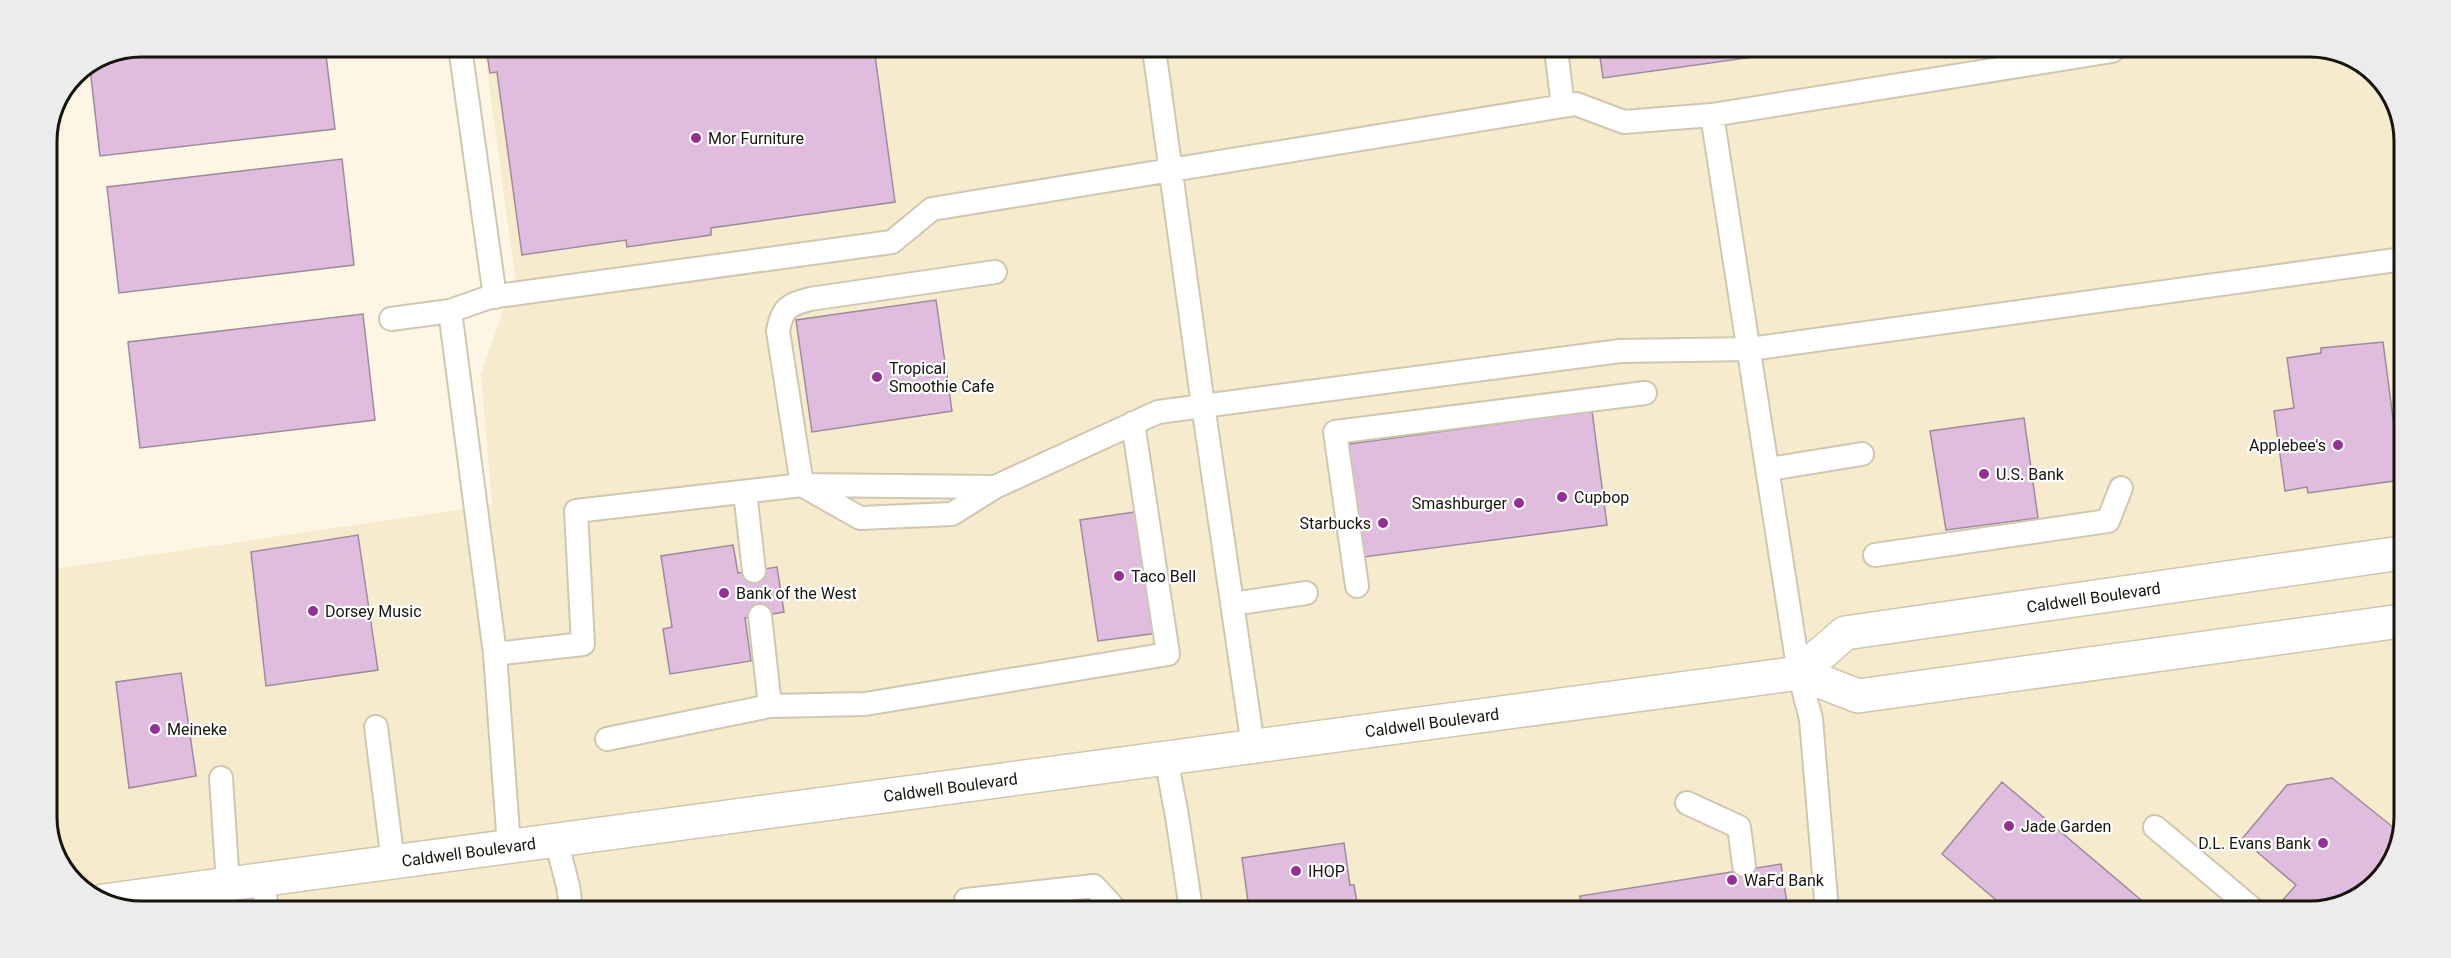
<svg xmlns="http://www.w3.org/2000/svg" width="2451" height="958" viewBox="0 0 2451 958" font-family="Roboto,sans-serif">
	<rect width="100%" height="100%" fill="#fdf6e4"/>
	<path fill="#f7ebcd" d="M484,47L2340,52L2385,83L2404,135L2399,847L2363,895L2310,911L111,906L66,874L47,823V568V570L492,505L481,374L515,276Z"/>
	<path fill="#e0bddf" stroke="#9c8b9c" stroke-width="1.5" d="M141,47H325L335,129L100,156L90,68Z
		M486,47L874,48L895,202L711,228V235L627,247L626,240L522,255L497,72L490,73Z
		M1599,50H1804L1603,78Z
		M342,159L354,265L119,293L107,187Z
		M936,300L952,411L812,432L796,320Z
		M363,314L375,420L140,448L128,342Z
		M2383,342L2401,480L2308,493L2307,487L2285,491L2274,411L2294,408L2287,358L2321,353V348Z
		M1592,411L1607,525L1356,558L1342,445Z
		M2024,418L2038,518L1946,530L1930,431Z
		M1141,511L1158,633L1098,641L1080,520Z
		M358,535L378,670L266,686L251,552Z
		M733,545L738,573L777,567L784,612L745,618L751,661L670,674L663,629L672,627L661,556Z
		M181,673L196,776L129,788L116,682Z
		M2332,778L2399,832V847L2363,895L2310,911H2273L2296,885L2242,839L2287,785Z
		M2002,782L2154,911H2009L1942,854Z
		M1344,843L1350,885H1354L1358,909H1249L1242,858Z
		M1781,864L1788,910H1582L1580,896Z
		M1099,901L1100,909H1048Z"/>
	<g fill="none" stroke-linecap="round" stroke-linejoin="round">
		<g stroke="#cfc7b1" stroke-width="26">
			<path id="service" d="M460,47L495,297
				M1154,49L1203,405L1253,746
				M1556,50L1563,106
				M1712,115L1799,673L1811,719L1827,910
				M450,311L495,654L509,846
				M391,319L450,311L490,297L892,242L932,209L1563,106L1576,104L1624,122L1712,115L2112,51
				M1769,469L1862,454
				M802,485L860,518L952,514L995,487L1158,412L1620,351L1750,349L2403,259
				M802,485L778,331C782,308 788,305 810,299L995,272
				M745,492L754,571
				M1875,555L2108,521L2121,488
				M1357,586L1335,432L1645,393
				M1232,604L1306,593
				M760,616L770,706
				M495,654L583,644L576,511L802,485L995,487
				M376,727L393,862
				M607,739L770,706L865,704L1168,654L1133,423
				M1166,758L1177,816L1191,909
				M221,778L228,884
				M1687,803L1739,827L1744,865
				M2155,827L2255,911
				M556,840L568,886L571,907
				M262,879L267,907
				M966,900L1094,886L1115,909"/>
		</g>
		<g stroke="#cfc7b1" stroke-width="36">
			<g id="primary">
				<path id="s1" d="M1799,673L1845,633L2401,553"/>
				<path id="s2" d="M103,901L1799,673L1858,696L2401,621"/>
			</g>
		</g>
		<use href="#service" stroke="#fff" stroke-width="22"/>
		<use href="#primary" stroke="#fff" stroke-width="33"/>
	</g>
	<g fill="#932f95" stroke="#fff" stroke-width="2">
		<circle cx="696" cy="138" r="6"/>
		<circle cx="877" cy="377" r="6"/>
		<circle cx="2338" cy="445" r="6"/>
		<circle cx="1984" cy="474" r="6"/>
		<circle cx="1562" cy="497" r="6"/>
		<circle cx="1519" cy="503" r="6"/>
		<circle cx="1383" cy="523" r="6"/>
		<circle cx="1119" cy="576" r="6"/>
		<circle cx="724" cy="593" r="6"/>
		<circle cx="313" cy="611" r="6"/>
		<circle cx="155" cy="729" r="6"/>
		<circle cx="2009" cy="826" r="6"/>
		<circle cx="2323" cy="843" r="6"/>
		<circle cx="1296" cy="871" r="6"/>
		<circle cx="1732" cy="880" r="6"/>
	</g>
	<g text-anchor="middle" dominant-baseline="central" stroke-width="4.5" stroke-linejoin="round" paint-order="stroke">
		<g font-size="16" fill="#17140c" stroke="#fff" text-anchor="start">
			<text x="708" y="138">Mor Furniture</text>
			<text x="889" y="368">Tropical<tspan x="889" dy="18">Smoothie Cafe</tspan></text>
			<text x="2326" y="445" text-anchor="end">Applebee's</text>
			<text x="1996" y="474">U.S. Bank</text>
			<text x="1574" y="497">Cupbop</text>
			<text x="1507" y="503" text-anchor="end">Smashburger</text>
			<text x="1371" y="523" text-anchor="end">Starbucks</text>
			<text x="1131" y="576">Taco Bell</text>
			<text x="736" y="593">Bank of the West</text>
			<text x="325" y="611">Dorsey Music</text>
			<text x="167" y="729">Meineke</text>
			<text x="2021" y="826">Jade Garden</text>
			<text x="2311" y="843" text-anchor="end">D.L. Evans Bank</text>
			<text x="1308" y="871">IHOP</text>
			<text x="1744" y="880">WaFd Bank</text>
		</g>
		<g font-size="16" fill="#17140c" stroke="#fff">
			<text stroke="none"><textPath href="#s1" startOffset="312">Caldwell Boulevard</textPath></text>
			<text stroke="none"><textPath href="#s2" startOffset="1341">Caldwell Boulevard</textPath></text>
			<text stroke="none"><textPath href="#s2" startOffset="855">Caldwell Boulevard</textPath></text>
			<text stroke="none"><textPath href="#s2" startOffset="369">Caldwell Boulevard</textPath></text>
		</g>
	</g>
	<path d="M0 0H2451V958H0ZM141 57H2310A84 84 0 0 1 2394 141V817A84 84 0 0 1 2310 901H141A84 84 0 0 1 57 817V141A84 84 0 0 1 141 57Z" fill="#ececec" fill-rule="evenodd"/>
	<path fill="none" stroke="#17140c" stroke-width="3" d="M141 57H2310A84 84 0 0 1 2394 141V817A84 84 0 0 1 2310 901H141A84 84 0 0 1 57 817V141A84 84 0 0 1 141 57Z"/>
</svg>
